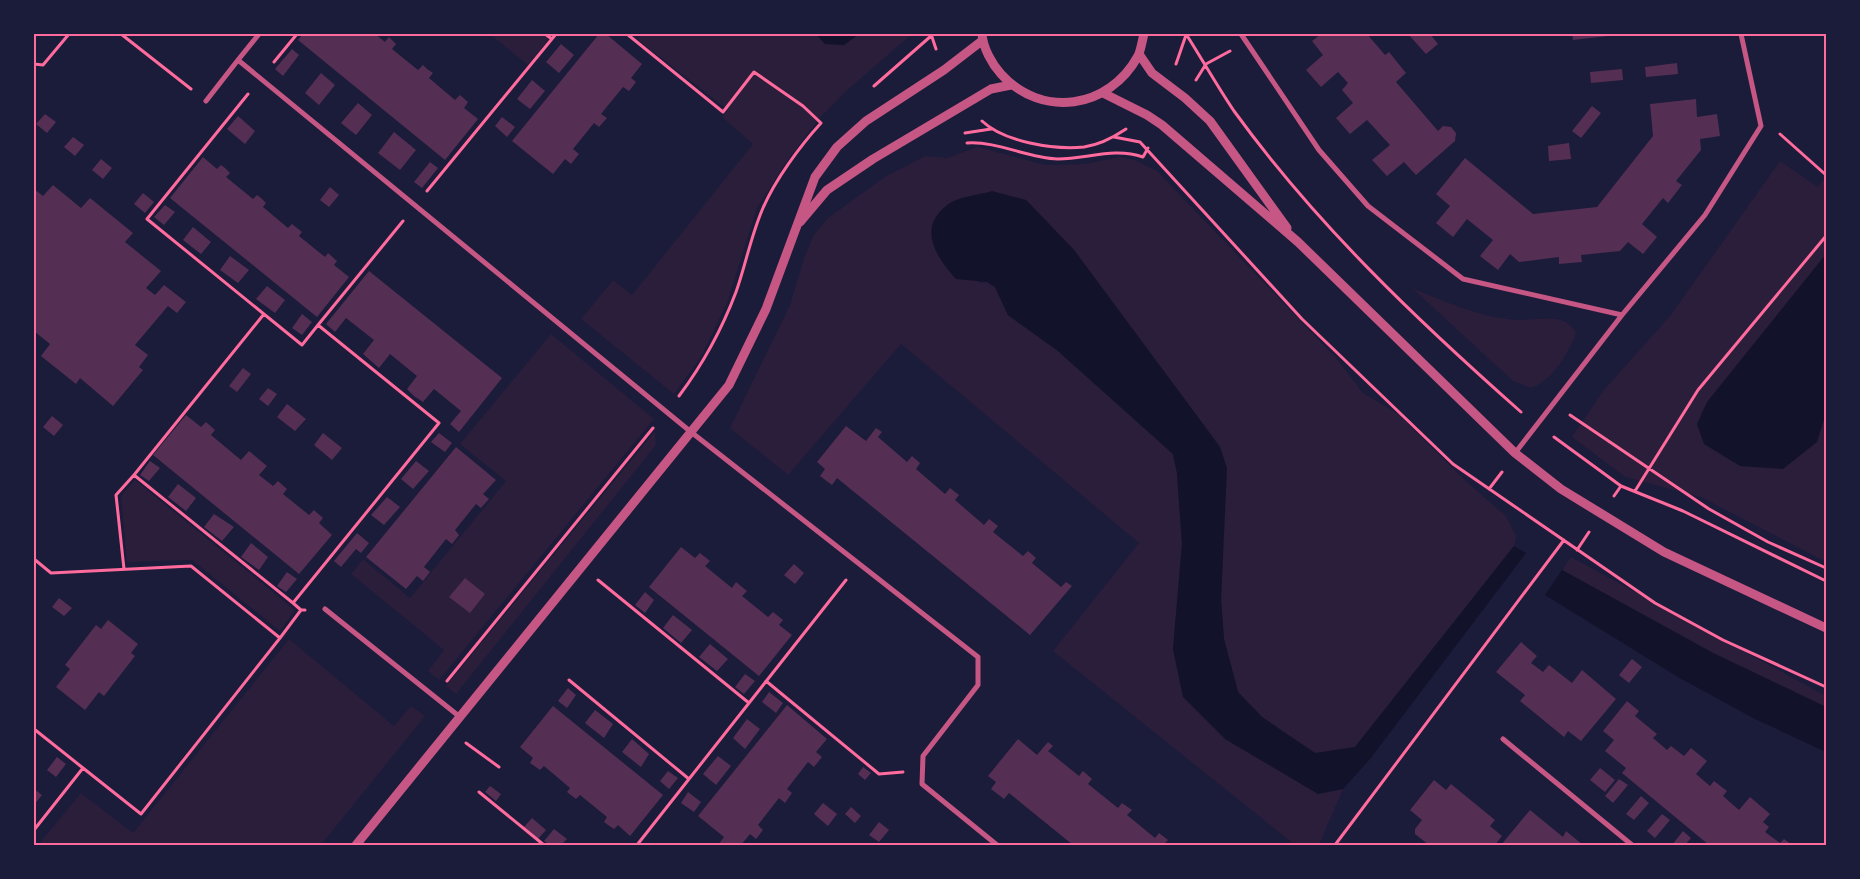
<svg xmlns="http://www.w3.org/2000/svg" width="1860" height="879" viewBox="0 0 1860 879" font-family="Lato,sans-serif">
	<rect width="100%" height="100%" fill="#1b1b3a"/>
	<path fill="#2a1e3b" d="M490,34H553L528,65Z
		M641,34H816L825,44L844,45L859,34H912L844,93L818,120L787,161L757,208L727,303L701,357L674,394L581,319L613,280L632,295L753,144L722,117L728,110L637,39Z
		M978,147L1045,165L1085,164L1120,157L1135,160L1157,171L1336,358L1363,393L1398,414L1469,484L1506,516L1516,536L1514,546L1355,747L1315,754L1262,717L1238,692L1224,639L1221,600L1223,556L1220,447L1074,250L1026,200L978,283L987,282L995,287L1008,315L1058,351L1173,454L1177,473L1182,544L1173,649L1184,697L1318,794L1343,789L1319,845H1295L1053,651L1139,543L901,344L788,475L730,428L790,305L804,258L814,235L828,218L885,177L925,156L947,158Z
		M1780,161L1818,187L1826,176V562L1701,497L1625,477L1572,437L1603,391L1670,316Z
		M1412,288C1446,302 1479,317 1516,320C1536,321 1566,311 1576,333C1569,353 1552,381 1531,388L1513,381Z
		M551,334L654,419L439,680L428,671L444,650L351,574L363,559L410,598L506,481L460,444Z
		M655,431L656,445L456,694L446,686Z
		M135,480L295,610L280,631L192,560L127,562L121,496Z
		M1571,557L1826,696V707L1713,653L1562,570Z
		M289,639L394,726L411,706L425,716L321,845H38L81,793L133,833Z"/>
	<path fill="#12122b" d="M816,34H859L844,45L825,44Z
		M992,191L1026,200L1074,250L1220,447L1227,468L1221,600L1224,639L1238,692L1262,717L1315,753L1355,747L1514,546L1526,553L1370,759L1343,789L1318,794L1225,739L1183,697L1173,649L1182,544L1177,473L1173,454L1058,351L1008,315L995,287L987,282L956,279C935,256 916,226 950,203C961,196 979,195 992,191Z
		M1826,254V413L1817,442L1783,469L1740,466L1704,444L1697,424L1707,402Z
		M1562,570L1713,653L1826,707V752L1755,719L1678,677L1545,595Z"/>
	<path fill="#542f53" d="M303,34H375L385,42L389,37L396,44L392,49L418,70L423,65L427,69L433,73L429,78L455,100L460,95L468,102L464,108L478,119L445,160L298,40Z
		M599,34H606L642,64L631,78L636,82L633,86L629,91L623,87L601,114L607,118L599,127L594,123L573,149L579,154L571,164L565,159L553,174L512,141Z
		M1321,34H1367L1385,55L1389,52L1406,73L1396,82L1438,131L1443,126L1451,127L1456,133L1455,141L1416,175L1404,162L1387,176L1372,160L1390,145L1367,120L1350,134L1336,118L1353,103L1342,90L1348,83L1338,72L1321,87L1306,70L1323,55L1312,41Z
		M1408,34H1430L1438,44L1426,54Z
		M1572,34H1617V35L1573,40Z
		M561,44L574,55L559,73L546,62Z
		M292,49L299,55L283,76L275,69Z
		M1677,63L1678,74L1646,77L1645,67Z
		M1622,69L1623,80L1591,83L1590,72Z
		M321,73L335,85L319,105L305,93Z
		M532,80L545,91L530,109L517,99Z
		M1696,99L1697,117L1717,114L1720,136L1700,139L1701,150L1676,181L1682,185L1668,203L1663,198L1642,224L1657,237L1643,254L1628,242L1620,251L1581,255L1582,262L1559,264V257L1519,262L1510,254L1498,270L1480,256L1493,240L1467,219L1453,237L1436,223L1450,206L1436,194L1465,158L1533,214L1597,207L1653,136L1650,104Z
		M358,103L372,115L356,135L341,123Z
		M1592,106L1601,113L1581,138L1572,131Z
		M45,114L56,122L47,133L36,124Z
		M238,116L255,131L245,144L227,129Z
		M502,117L515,127L507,137L495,126Z
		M394,132L416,150L400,170L378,153Z
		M73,137L84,145L75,156L64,147Z
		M1569,143L1571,159L1549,161L1548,146Z
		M203,157L217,169L221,165L225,168L230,173L226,177L253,199L257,195L261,198L266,203L263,207L288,228L292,224L302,232L299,236L325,257L328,253L337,261L334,265L349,277L317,317L170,198Z
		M101,159L112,168L103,179L92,170Z
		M430,162L438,168L422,188L414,182Z
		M53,185L81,208L90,198L133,233L125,242L161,271L146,288L155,295L164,285L186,302L177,313L168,306L135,345L148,355L139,367L143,370L113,406L80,378L76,384L41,356L50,344L34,331V189L43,196Z
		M330,187L339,195L329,207L320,200Z
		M143,193L154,202L145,213L134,204Z
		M165,205L175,212L164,225L154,217Z
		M193,227L211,242L201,254L183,240Z
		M230,256L249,270L238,283L220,270Z
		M369,271L502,378L459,432L450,424L461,411L434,389L423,402L414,396L407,389L417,376L390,354L379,368L363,354L374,340L346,318L335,332L326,324Z
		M267,286L285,300L275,313L256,299Z
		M302,314L312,322L302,335L292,328Z
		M243,368L251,374L237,392L229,386Z
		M268,388L277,394L268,406L259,399Z
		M287,404L306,419L295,431L277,417Z
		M186,415L201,427L206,422L215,430L211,435L241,460L249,451L267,466L259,475L273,486L278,481L287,489L283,494L309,515L314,510L323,518L319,523L332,535L299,574L153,455Z
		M52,416L63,425L54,436L43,427Z
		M846,426L866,441L876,428L882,432L878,437L907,462L912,456L920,463L916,469L945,494L950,488L959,495L955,500L984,525L989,519L998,526L993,532L1023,556L1028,551L1036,558L1032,563L1061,587L1066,582L1072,586L1030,635L837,478L832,485L820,476L825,469L817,462Z
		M323,433L342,448L332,460L314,445Z
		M439,433L452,443L445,452L431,442Z
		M456,447L496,480L483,494L489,499L481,508L476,504L455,530L459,535L456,539L452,544L446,539L424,567L430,572L423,581L417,576L406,589L366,557Z
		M150,461L160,468L149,481L140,475Z
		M416,461L429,471L413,489L401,479Z
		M178,484L196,498L186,511L168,497Z
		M387,497L400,507L384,525L371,515Z
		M214,514L234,527L222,541L204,527Z
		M357,533L369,543L361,553L356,549L341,567L334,561Z
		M251,543L268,557L259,570L241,557Z
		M681,547L695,558L700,553L710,561L705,566L732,588L736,582L747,591L742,596L768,617L773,612L783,620L779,625L792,635L759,676L649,587Z
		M794,564L804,573L795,584L784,575Z
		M287,572L297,579L286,592L277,586Z
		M465,578L485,594L470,613L449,597Z
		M645,592L654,600L645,613L635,605Z
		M59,598L72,608L64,616L52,607Z
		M673,615L692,630L681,643L663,628Z
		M108,620L138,644L131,653L135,656L104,696L99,692L85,710L56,687L70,669L65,665L96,625L101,629Z
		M1521,642L1537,656L1531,663L1543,672L1549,665L1572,683L1582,670L1616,699L1581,741L1568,731L1564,737L1520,701L1525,695L1496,672Z
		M710,644L728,659L717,671L699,657Z
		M1632,659L1642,667L1629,683L1619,675Z
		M745,674L755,681L744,694L735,687Z
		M568,688L576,695L567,708L558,701Z
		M769,692L783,703L776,713L762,702Z
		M1627,701L1639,711L1635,716L1657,734L1653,738L1667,750L1671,746L1684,756L1691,748L1707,761L1696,774L1710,786L1714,781L1727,791L1723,796L1739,810L1750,797L1770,814L1763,822L1769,827L1765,832L1780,843L1784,839L1792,845H1709L1622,773L1626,768L1605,751L1614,740L1603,731Z
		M787,705L827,739L816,752L822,757L814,767L808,762L787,789L792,793L785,803L779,798L758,825L763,830L756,839L750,834L741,845H718L724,837L698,816Z
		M553,706L663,795L630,836L618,825L614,829L608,825L604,822L607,817L580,795L576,799L567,792L570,788L544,766L540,770L530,763L533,758L520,747Z
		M595,710L613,724L604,738L585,723Z
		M747,719L760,729L745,749L733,738Z
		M632,739L649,754L641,767L622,752Z
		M1018,739L1037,755L1048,742L1053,746L1048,751L1079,776L1083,771L1092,779L1088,784L1118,808L1122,803L1132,810L1127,815L1155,838L1159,833L1168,840L1163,845H1073L1009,793L1004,799L991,789L996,782L988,776Z
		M718,756L731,766L716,785L703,774Z
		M57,757L66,764L56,777L47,770Z
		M863,767L871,773L865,780L858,774Z
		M1600,768L1615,780L1605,792L1590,780Z
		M668,771L678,778L669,789L660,781Z
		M1619,779L1628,785L1613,803L1605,796Z
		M1434,780L1446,790L1451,784L1495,820L1490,826L1502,836L1495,845H1429L1415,834V829L1422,820L1410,810Z
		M490,786L501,794L496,801L485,792Z
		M34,789L42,795L34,805Z
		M688,792L701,802L694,812L681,803Z
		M1641,796L1649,803L1634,820L1626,814Z
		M823,803L837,814L828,826L814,814Z
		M851,807L861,816L855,823L845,814Z
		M1530,810L1563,837L1566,831L1583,845H1501Z
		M1662,814L1670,820L1655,838L1647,831Z
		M532,818L546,830L538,839L524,827Z
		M879,822L889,830L879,842L869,835Z
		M554,829L567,839L561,845H550L544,841Z
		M1683,831L1691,838L1685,845H1672Z"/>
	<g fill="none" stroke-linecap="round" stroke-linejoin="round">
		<path stroke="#ff6b9d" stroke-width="3" d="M121,34L191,89
			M545,34L552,39
			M627,34L723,112L754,72L803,106L821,123C800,146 775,180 763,208C751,235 746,264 736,292C722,329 703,364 679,396
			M931,34L936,49
			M1186,34C1202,59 1217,86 1234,111C1316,224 1417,320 1521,412
			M274,62L297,34
			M34,64L43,65L69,34
			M1176,64L1186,35
			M1196,80L1206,64L1230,51
			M874,86L931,36
			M248,94L147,219L302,345L318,325L439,423L293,603L134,475L264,314
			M982,121C1004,142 1054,150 1084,147C1098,145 1114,137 1126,129
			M965,133L991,129
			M1780,134L1826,175
			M1114,137L1140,142L1302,319L1453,464L1655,603L1723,640L1826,687
			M967,143C998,141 1027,158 1058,159C1087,159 1114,147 1143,157L1148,148
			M427,191L556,34
			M318,325L403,221
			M1570,415L1709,509L1768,542L1826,568
			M1554,437L1621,486L1683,511L1826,581
			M1489,489L1502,472
			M1635,491L1698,390L1826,236
			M1614,496L1621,486
			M1577,550L1589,532
			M34,559L51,573L191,566L280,638L141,814L83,768L34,830
			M124,569L116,495L134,475
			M293,603L301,610
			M280,638L301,610H305
			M569,680L689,779L749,703L598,580
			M447,681L653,428
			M766,681L879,774L903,772
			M749,703L846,580
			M34,729L83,768
			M466,743L499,767
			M479,792L544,845
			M637,845L689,779
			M1335,845L1564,540"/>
		<path stroke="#c65784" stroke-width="5" d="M259,34L238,60L691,432L978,657V685L923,756L922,784L997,845
			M1241,34L1319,150L1368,206L1463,279L1622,315
			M206,101L238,60
			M1515,453L1622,315L1705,215L1761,126L1741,34
			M325,609L460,717
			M1503,739L1632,845"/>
		<path stroke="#c65784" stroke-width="9" d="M982,34C983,48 992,64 1001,74C1042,119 1109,109 1138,56C1141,50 1142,41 1144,34
			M1139,54L1152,73L1185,98L1210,121L1287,228
			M1103,93L1147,115L1162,125L1298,242L1515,453L1561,489L1664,552L1826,628
			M800,222L827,190L873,159L991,89L1011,85
			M356,845L729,385L766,309L815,177L837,147L866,121L944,70L983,40"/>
	</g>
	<rect width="1860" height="879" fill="none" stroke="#1b1b3a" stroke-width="70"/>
	<rect x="35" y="35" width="1790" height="809" fill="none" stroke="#ff6b9d" stroke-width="2"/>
</svg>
